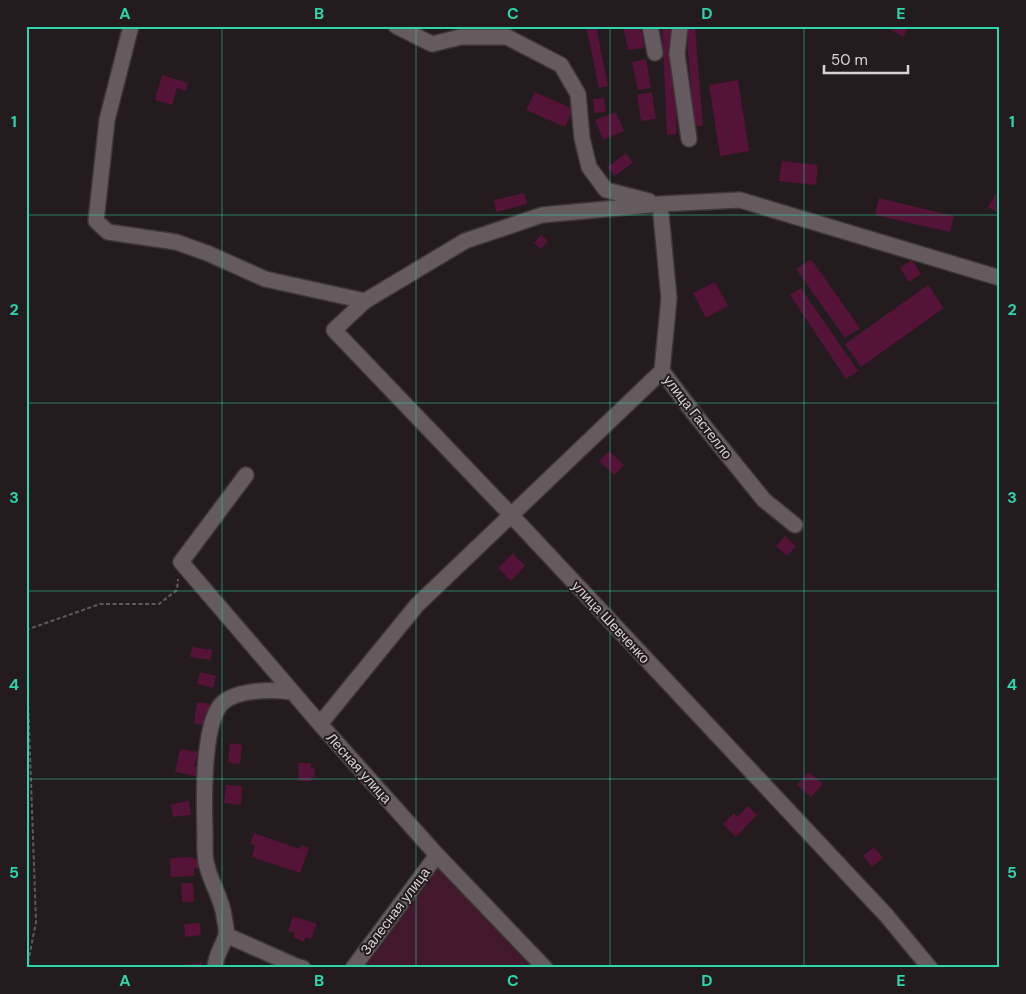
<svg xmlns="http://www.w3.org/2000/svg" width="1026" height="994" viewBox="0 0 1026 994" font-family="'DM Sans',sans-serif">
	<rect width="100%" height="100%" fill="#231b1e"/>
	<path fill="#42182d" d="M437,855L545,968H353Z"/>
	<path fill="#541337" d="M586,26H596L608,86L599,88Z
		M623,26H641L644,48L628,50Z
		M662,26H672L677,134L667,135Z
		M695,26L703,126H694L686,27Z
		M885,26H909L903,37Z
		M646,59L651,88L638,90L632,62Z
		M162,75L188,83L186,91L177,88L172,105L155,100Z
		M738,80L749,151L720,156L709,85Z
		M535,92L573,109L565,127L526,110Z
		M652,92L656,119L641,121L637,95Z
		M604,98L606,112L594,113L593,99Z
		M616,112L624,131L603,140L595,120Z
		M626,153L633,163L614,176L607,167Z
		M782,161L818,165L816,185L779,181Z
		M1000,187V214L988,207Z
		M524,193L527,204L496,212L494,200Z
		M879,198L954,216L950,232L875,215Z
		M541,235L548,241L541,249L534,243Z
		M811,259L860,328L845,338L796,269Z
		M912,260L921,274L909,282L900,268Z
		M715,282L728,306L706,318L693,293Z
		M928,285L944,308L861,367L845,344Z
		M801,288L858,371L846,379L790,295Z
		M609,451L624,465L614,475L599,461Z
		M785,536L796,546L787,556L776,546Z
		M513,553L525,566L511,581L498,568Z
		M192,647L212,650L211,660L190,657Z
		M200,672L216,676L213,688L197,684Z
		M197,702L213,704L212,714H207L206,725L194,724Z
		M230,743L242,745L240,764L228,763Z
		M180,749L199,752L194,766L201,767L199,777L175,772Z
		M298,763H311V768H314L315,777H311L312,781H299Z
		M809,772L823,784L811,797L797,785Z
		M226,785L242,786L241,805L224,803Z
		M189,801L191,815L173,817L171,804Z
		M748,806L757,815L736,837L723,824L734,813L737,817Z
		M254,833L300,849L301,845L309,848L300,873L252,857L255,845L250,844Z
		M874,847L883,858L872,867L863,856Z
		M193,857L194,859H200L201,868H194V876L171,877L170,858Z
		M181,883H193L194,902H182Z
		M293,916L317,924L311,939L306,937L304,942L293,937L294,933L288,931Z
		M200,923L201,935L185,937L184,924Z
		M202,963L203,968H180V965Z"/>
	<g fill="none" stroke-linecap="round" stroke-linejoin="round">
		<g stroke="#3d3739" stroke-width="18">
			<path id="minor" d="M131,26L107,120L96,221L108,232L176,242L207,253L265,279L365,301
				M396,26L432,44L461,37H507L561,65L578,94L582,138L589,167L606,190L649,201
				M650,26L655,53
				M680,26L677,54L689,139
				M660,204L669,298L662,371L696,416L764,500L795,525
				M246,475L181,562L320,724L437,855L545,968
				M320,724L417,605L662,371
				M226,935L296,966L303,968
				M215,968C215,955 223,947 226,935C227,930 225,922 224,916C222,899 211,883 207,866C204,857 205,845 205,835C204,804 202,733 219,707C231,689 273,689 292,692
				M353,968L437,855
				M930,968L886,915L512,516L334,330L365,301L465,241L542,215L660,204L740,200L1000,278"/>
		</g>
		<path stroke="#615a5d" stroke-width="2" stroke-dasharray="4 2.5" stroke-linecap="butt" d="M26,630L100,604H159L177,590L178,579
			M26,641L36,922L27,968"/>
		<use href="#minor" stroke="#655b5f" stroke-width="15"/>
	</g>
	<path fill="none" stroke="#2cd5ab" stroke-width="1" stroke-opacity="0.55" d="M222,26V968M416,26V968M610,26V968M804,26V968M26,215H1000M26,403H1000M26,591H1000M26,779H1000"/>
	<g text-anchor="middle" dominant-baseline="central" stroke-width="4" stroke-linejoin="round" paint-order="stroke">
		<g font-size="14" fill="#d9d3d6" stroke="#231b1e">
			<text transform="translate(698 417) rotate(52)">улица Гастелло</text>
			<text transform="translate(611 622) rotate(47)">улица Шевченко</text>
			<text transform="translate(359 768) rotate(48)">Лесная улица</text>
			<text transform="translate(395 911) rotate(-53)">Залесная улица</text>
		</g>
	</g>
	<rect width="1026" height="994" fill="none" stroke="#231b1e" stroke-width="55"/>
	<path d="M824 65v8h84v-8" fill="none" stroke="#d9d3d6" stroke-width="2.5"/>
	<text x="831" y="65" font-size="15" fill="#d9d3d6" stroke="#231b1e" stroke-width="4" paint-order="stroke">50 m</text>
	<rect x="28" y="28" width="970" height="938" fill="none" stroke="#2cd5ab" stroke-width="2"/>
	<g font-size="16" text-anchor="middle" font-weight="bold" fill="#2cd5ab">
		<text x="125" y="19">A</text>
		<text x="319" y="19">B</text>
		<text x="513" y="19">C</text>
		<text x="707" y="19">D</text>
		<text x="901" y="19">E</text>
		<text x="14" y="127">1</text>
		<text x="1012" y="127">1</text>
		<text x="14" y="315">2</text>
		<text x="1012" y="315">2</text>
		<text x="14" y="503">3</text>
		<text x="1012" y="503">3</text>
		<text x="14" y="690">4</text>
		<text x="1012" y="690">4</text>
		<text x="14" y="878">5</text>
		<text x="1012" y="878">5</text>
		<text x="125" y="986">A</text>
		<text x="319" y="986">B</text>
		<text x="513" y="986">C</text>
		<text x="707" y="986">D</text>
		<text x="901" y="986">E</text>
	</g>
</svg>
